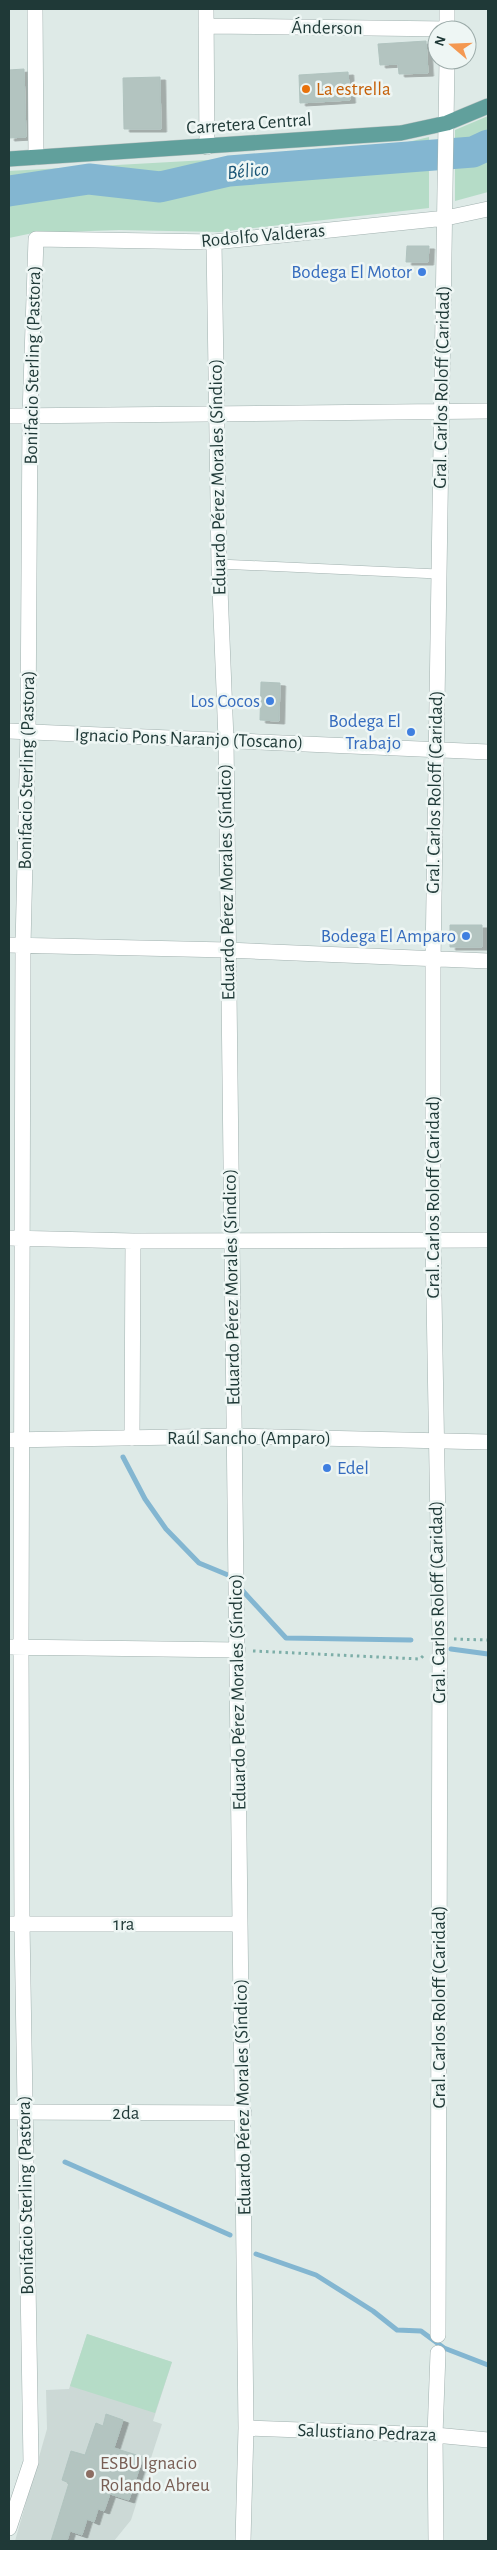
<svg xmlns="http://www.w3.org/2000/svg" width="497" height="2550" viewBox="0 0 497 2550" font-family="'Alegreya Sans',sans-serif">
	<defs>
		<filter id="shadow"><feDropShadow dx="5.5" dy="3" stdDeviation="0" flood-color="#0004"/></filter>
	</defs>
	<rect width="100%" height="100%" fill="#deeae7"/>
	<path fill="#ccd9d6" d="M87,2334L172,2362L153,2421L162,2424L131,2520L114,2541H15L47,2429L46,2390L69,2389Z"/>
	<path fill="#b5dcc7" d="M488,116V192L455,201V130Z
		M429,137V208L219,232L119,230L33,233L9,238V171L370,151Z
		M87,2334L172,2362L155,2413L70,2386Z"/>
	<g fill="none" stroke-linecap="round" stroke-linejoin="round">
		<path stroke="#83b6d1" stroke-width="5" d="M123,1457L145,1499L166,1529L199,1563L228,1575L233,1581
			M241,1589L286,1638L411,1640
			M451,1649L488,1654
			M65,2162L230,2235
			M256,2254L316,2275L373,2311L397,2330L421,2331L444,2348L488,2365"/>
		<path stroke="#83b6d1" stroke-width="31" d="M9,191L89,179L160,187L229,171L473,152L488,145"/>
	</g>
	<path fill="#b3c4c0" stroke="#b0c3bf" filter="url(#shadow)" d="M426,41L428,73L399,74L398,64L380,65L378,44Z
		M24,69L26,137L9,138V70Z
		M348,72L350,100L300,103L299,75Z
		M160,77L161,129H124L123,78Z
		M407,246H429L428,262H406Z
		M261,682L280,683L279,721L260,720Z
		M450,925H482V947H450Z
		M106,2414L123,2420L114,2448L143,2457L129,2500L110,2494L104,2511L98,2509L94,2522L87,2519L82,2535L70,2531L67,2541H51L69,2483L62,2480L71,2451L85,2455L96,2423L103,2426Z"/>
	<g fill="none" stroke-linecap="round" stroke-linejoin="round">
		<g stroke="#a1b1af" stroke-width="10">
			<path id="service" d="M219,564L438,574"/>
		</g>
		<g stroke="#a1b1af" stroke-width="16">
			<path id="minor" d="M35,9L36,157
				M206,9L207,147
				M206,26L447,29
				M447,30V9
				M214,242L219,564L226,740L246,2428L243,2541
				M9,416L488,411
				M9,945L227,950L488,961
				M9,1238L133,1241L488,1240
				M132,1438L133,1241
				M9,1647L238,1650
				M9,1924H240
				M9,2112L244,2113
				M438,2335L440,1639L433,1239V960L447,60
				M246,2428L435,2435L488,2440
				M9,2528L31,2462L22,1924L21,1647L23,946L28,732L30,415L36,239L214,242L446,218L488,209
				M436,2541L435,2435L438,2353"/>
		</g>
		<g stroke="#a1b1af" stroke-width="16">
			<path id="tertiary" d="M9,731L488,752
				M9,1440L234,1436L488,1442"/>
		</g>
		<g stroke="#bcc4c3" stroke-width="16">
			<path id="primary" d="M9,159L401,133L447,123L488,106"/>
		</g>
		<path stroke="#7daea8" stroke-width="3" stroke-dasharray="2.5 4" stroke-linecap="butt" d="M454,1639L488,1640
			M253,1651L420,1659L424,1655"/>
		<use href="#service" stroke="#fff" stroke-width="9"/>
		<use href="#minor" stroke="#fff" stroke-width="15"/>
		<use href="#tertiary" stroke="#fff" stroke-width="15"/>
		<use href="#primary" stroke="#61a09c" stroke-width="15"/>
	</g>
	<circle fill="#e8710a" stroke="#eef6f4" stroke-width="2" cx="306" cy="89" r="5"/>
	<g fill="#3f7fe0" stroke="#eef6f4" stroke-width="2">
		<circle cx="422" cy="272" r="5"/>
		<circle cx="270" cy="701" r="5"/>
		<circle cx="411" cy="732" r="5"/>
		<circle cx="466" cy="936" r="5"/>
		<circle cx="327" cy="1468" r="5"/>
	</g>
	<circle fill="#8d6e63" stroke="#eef6f4" stroke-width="2" cx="90" cy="2474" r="5"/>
	<g text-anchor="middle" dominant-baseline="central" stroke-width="5" stroke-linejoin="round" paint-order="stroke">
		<g font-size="19" fill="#1f3937" stroke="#eef6f4">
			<text transform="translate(327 28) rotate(1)">Ánderson</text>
			<text transform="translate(249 124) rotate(-4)">Carretera Central</text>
			<text transform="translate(263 236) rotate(-5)">Rodolfo Valderas</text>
			<text transform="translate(33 365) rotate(-89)">Bonifacio Sterling (Pastora)</text>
			<text transform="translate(442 387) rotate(-89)">Gral. Carlos Roloff (Caridad)</text>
			<text transform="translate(218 477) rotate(-91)">Eduardo Pérez Morales (Síndico)</text>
			<text transform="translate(189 739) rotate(2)">Ignacio Pons Naranjo (Toscano)</text>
			<text transform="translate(27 770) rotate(-89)">Bonifacio Sterling (Pastora)</text>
			<text transform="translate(435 792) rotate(-89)">Gral. Carlos Roloff (Caridad)</text>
			<text transform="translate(227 882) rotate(-91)">Eduardo Pérez Morales (Síndico)</text>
			<text transform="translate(433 1197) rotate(-90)">Gral. Carlos Roloff (Caridad)</text>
			<text transform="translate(232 1287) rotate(-91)">Eduardo Pérez Morales (Síndico)</text>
			<text x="249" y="1438">Raúl Sancho (Amparo)</text>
			<text transform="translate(438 1602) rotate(-91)">Gral. Carlos Roloff (Caridad)</text>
			<text transform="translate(238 1692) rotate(-91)">Eduardo Pérez Morales (Síndico)</text>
			<text x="124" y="1924">1ra</text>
			<text transform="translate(439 2007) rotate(-90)">Gral. Carlos Roloff (Caridad)</text>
			<text transform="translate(243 2097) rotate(-91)">Eduardo Pérez Morales (Síndico)</text>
			<text x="126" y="2113">2da</text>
			<text transform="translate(26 2195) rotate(-91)">Bonifacio Sterling (Pastora)</text>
			<text transform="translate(367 2433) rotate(2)">Salustiano Pedraza</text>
		</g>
		<g font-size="19" fill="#c56008" stroke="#eef6f4" text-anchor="start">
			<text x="316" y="89">La estrella</text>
		</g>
		<g font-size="19" fill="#366cbe" stroke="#eef6f4" text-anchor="end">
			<text x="412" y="272">Bodega El Motor</text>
			<text x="260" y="701">Los Cocos</text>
			<text x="401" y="721">Bodega El<tspan x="401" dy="22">Trabajo</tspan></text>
			<text x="456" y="936">Bodega El Amparo</text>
			<text x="337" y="1468" text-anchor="start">Edel</text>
		</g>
		<g font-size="19" fill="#785e54" stroke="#eef6f4" text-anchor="start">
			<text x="100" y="2463">ESBU Ignacio<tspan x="100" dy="22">Rolando Abreu</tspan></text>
		</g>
		<g font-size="20" font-style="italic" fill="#195475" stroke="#eef6f4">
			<text transform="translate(248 171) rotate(-6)">Bélico</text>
		</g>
	</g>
	<rect width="497" height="2550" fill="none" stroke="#1f3937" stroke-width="20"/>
	<g transform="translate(452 45) rotate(289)"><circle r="24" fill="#eef6f4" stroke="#9baaa8"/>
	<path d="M0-4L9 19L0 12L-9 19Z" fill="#f49851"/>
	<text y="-8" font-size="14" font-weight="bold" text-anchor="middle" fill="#1f3937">N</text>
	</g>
</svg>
